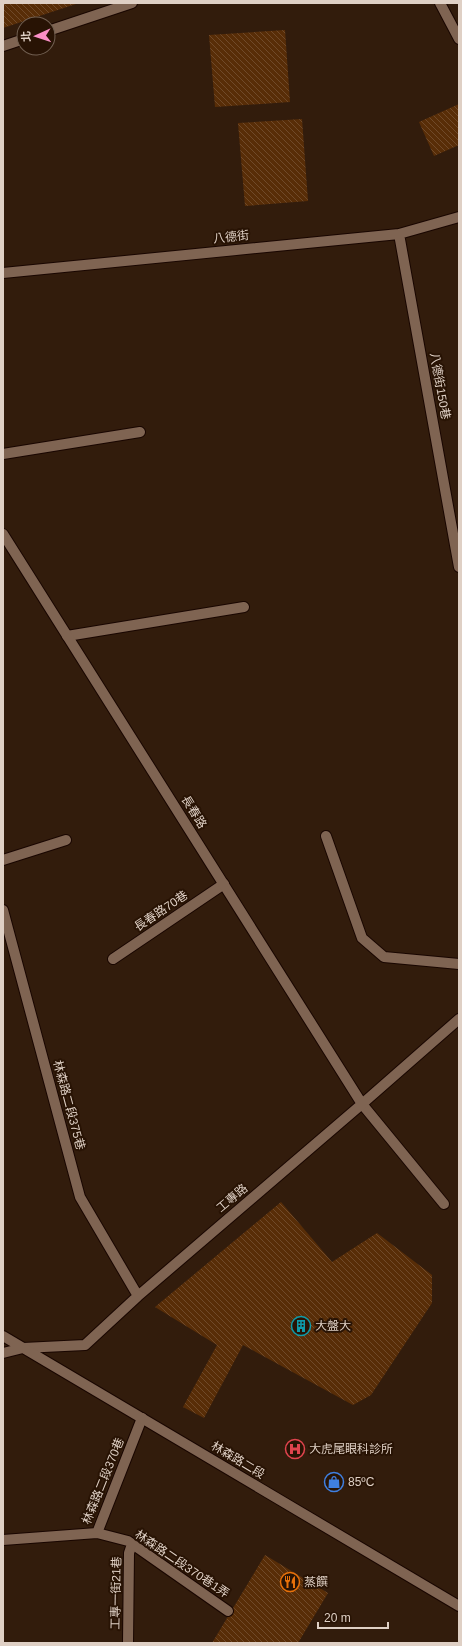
<svg xmlns="http://www.w3.org/2000/svg" width="462" height="1646" viewBox="0 0 462 1646" font-family="Helvetica,'Noto Sans TC',sans-serif">
	<defs>
		<pattern id="building-back-hatch" width="6" height="6" patternUnits="userSpaceOnUse"><rect width="6" height="6" fill="#582d07"/><path d="M-1 5l2 2M0 0l6 6M5-1l2 2" fill="none" stroke="#704a2a"/></pattern>
	</defs>
	<rect width="100%" height="100%" fill="#321c0c"/>
	<path fill="url(#building-back-hatch)" d="M3,3H79L3,28Z
		M285,30L290,102L215,107L209,35Z
		M459,104V145L434,156L419,122Z
		M302,119L308,201L245,206L238,123Z
		M281,1202L332,1262L377,1233L432,1275V1303L371,1395L353,1405L243,1345L204,1418L183,1407L217,1345L155,1307Z
		M265,1555L328,1593L298,1643H212Z"/>
	<g fill="none" stroke-linecap="round" stroke-linejoin="round">
		<g stroke="#190600" stroke-width="12">
			<path id="lane" d="M3,454L140,432
				M67,636L244,607
				M326,836L362,938L384,957L459,964
				M113,959L224,884
				M362,1104L444,1204
				M97,1533L128,1541L228,1611
				M3,1540L97,1533L142,1418
				M128,1643L129,1553L132,1544"/>
		</g>
		<g stroke="#190600" stroke-width="12">
			<path id="street" d="M440,3L459,39
				M48,31L132,3
				M3,46L24,39
				M399,234L459,567
				M3,273L399,234L459,217
				M3,534L362,1104
				M3,860L66,840
				M3,910L80,1197L138,1296
				M23,1348L85,1345L138,1296L362,1104L459,1019"/>
		</g>
		<g stroke="#190600" stroke-width="12">
			<path id="secondary" d="M3,1336L459,1606
				M3,1353L23,1348"/>
		</g>
		<use href="#lane" stroke="#7f6452" stroke-width="10"/>
		<use href="#street" stroke="#7f6452" stroke-width="10"/>
		<use href="#secondary" stroke="#7f6452" stroke-width="10"/>
	</g>
	<defs>
		<g id="building-ring" transform="scale(1)"><circle r="9.5" fill="#281304" stroke="#0f9aa8" stroke-width="1.5"/><path d="M-4-6H4V6H1V3H-1V6H-4ZM-2.5-4.3h1.7v1.8h-1.7ZM.8-4.3h1.7v1.8H.8ZM-2.5-1h1.7V.8h-1.7ZM.8-1h1.7V.8H.8Z" fill="#0f9aa8"/></g>
		<g id="hospital-ring" transform="scale(1)"><circle r="9.5" fill="#281304" stroke="#e0444e" stroke-width="1.5"/><path d="M-5-5h3v3.5h4V-5h3V5h-3V1.5h-4V5h-3Z" fill="#e0444e"/></g>
		<g id="shop-ring" transform="scale(1)"><circle r="9.5" fill="#281304" stroke="#3f7fe0" stroke-width="1.5"/><path d="M-5-2.5h2.3a2.7 3.5 0 0 1 5.4 0H5L5.5 6h-11ZM-1.5-2.5h3a1.5 2.3 0 0 0-3 0Z" fill="#3f7fe0"/></g>
		<g id="restaurant-ring" transform="scale(1)"><circle r="9.5" fill="#281304" stroke="#e8710a" stroke-width="1.5"/><path d="M-5-6h1v4h1v-4h1v4h1v-4h1v5L-1.5 .5V6h-2V.5L-5-1ZM5-6V6H3V1.5H1.5Q1.5-4 5-6Z" fill="#e8710a"/></g>
	</defs>
	<g fill-rule="evenodd">
		<use href="#building-ring" x="301" y="1326"/>
		<use href="#hospital-ring" x="295" y="1449"/>
		<use href="#shop-ring" x="334" y="1482"/>
		<use href="#restaurant-ring" x="290" y="1582"/>
	</g>
	<g text-anchor="middle" dominant-baseline="central" stroke-width="4" stroke-linejoin="round" paint-order="stroke">
		<g font-size="12" fill="#dfd0c5" stroke="#281304">
			<text transform="translate(231 237) rotate(-6)">八德街</text>
			<text transform="translate(440 386) rotate(80)">八德街150巷</text>
			<text transform="translate(194 812) rotate(58)">長春路</text>
			<text transform="translate(161 911) rotate(-34)">長春路70巷</text>
			<text transform="translate(69 1105) rotate(75)">林森路二段375巷</text>
			<text transform="translate(232 1198) rotate(-40)">工專路</text>
			<text transform="translate(238 1460) rotate(31)">林森路二段</text>
			<text transform="translate(103 1481) rotate(-68)">林森路二段370巷</text>
			<text transform="translate(182 1564) rotate(34)">林森路二段370巷1弄</text>
			<text transform="translate(116 1593) rotate(-89)">工專一街21巷</text>
		</g>
		<g font-size="12" fill="#dfd0c5" stroke="#281304" text-anchor="start">
			<text x="315" y="1326">大盤大</text>
			<text x="309" y="1449">大虎尾眼科診所</text>
			<text x="348" y="1482">85ºC</text>
			<text x="304" y="1582">蒸饌</text>
		</g>
	</g>
	<rect width="462" height="1646" fill="none" stroke="#dfd0c5" stroke-width="8"/>
	<g transform="translate(36 36) rotate(267)"><circle r="19" fill="#281304" stroke="#715f51"/>
	<path d="M0-3L7 15L0 10L-7 15Z" fill="#fa8fc6"/>
	<text y="-6" font-size="11" font-weight="bold" text-anchor="middle" fill="#dfd0c5">北</text>
	</g>
	<path d="M318 1622v6h70v-6" fill="none" stroke="#dfd0c5" stroke-width="2"/>
	<text x="324" y="1622" font-size="12" fill="#dfd0c5" stroke="#281304" stroke-width="3" paint-order="stroke">20 m</text>
</svg>
